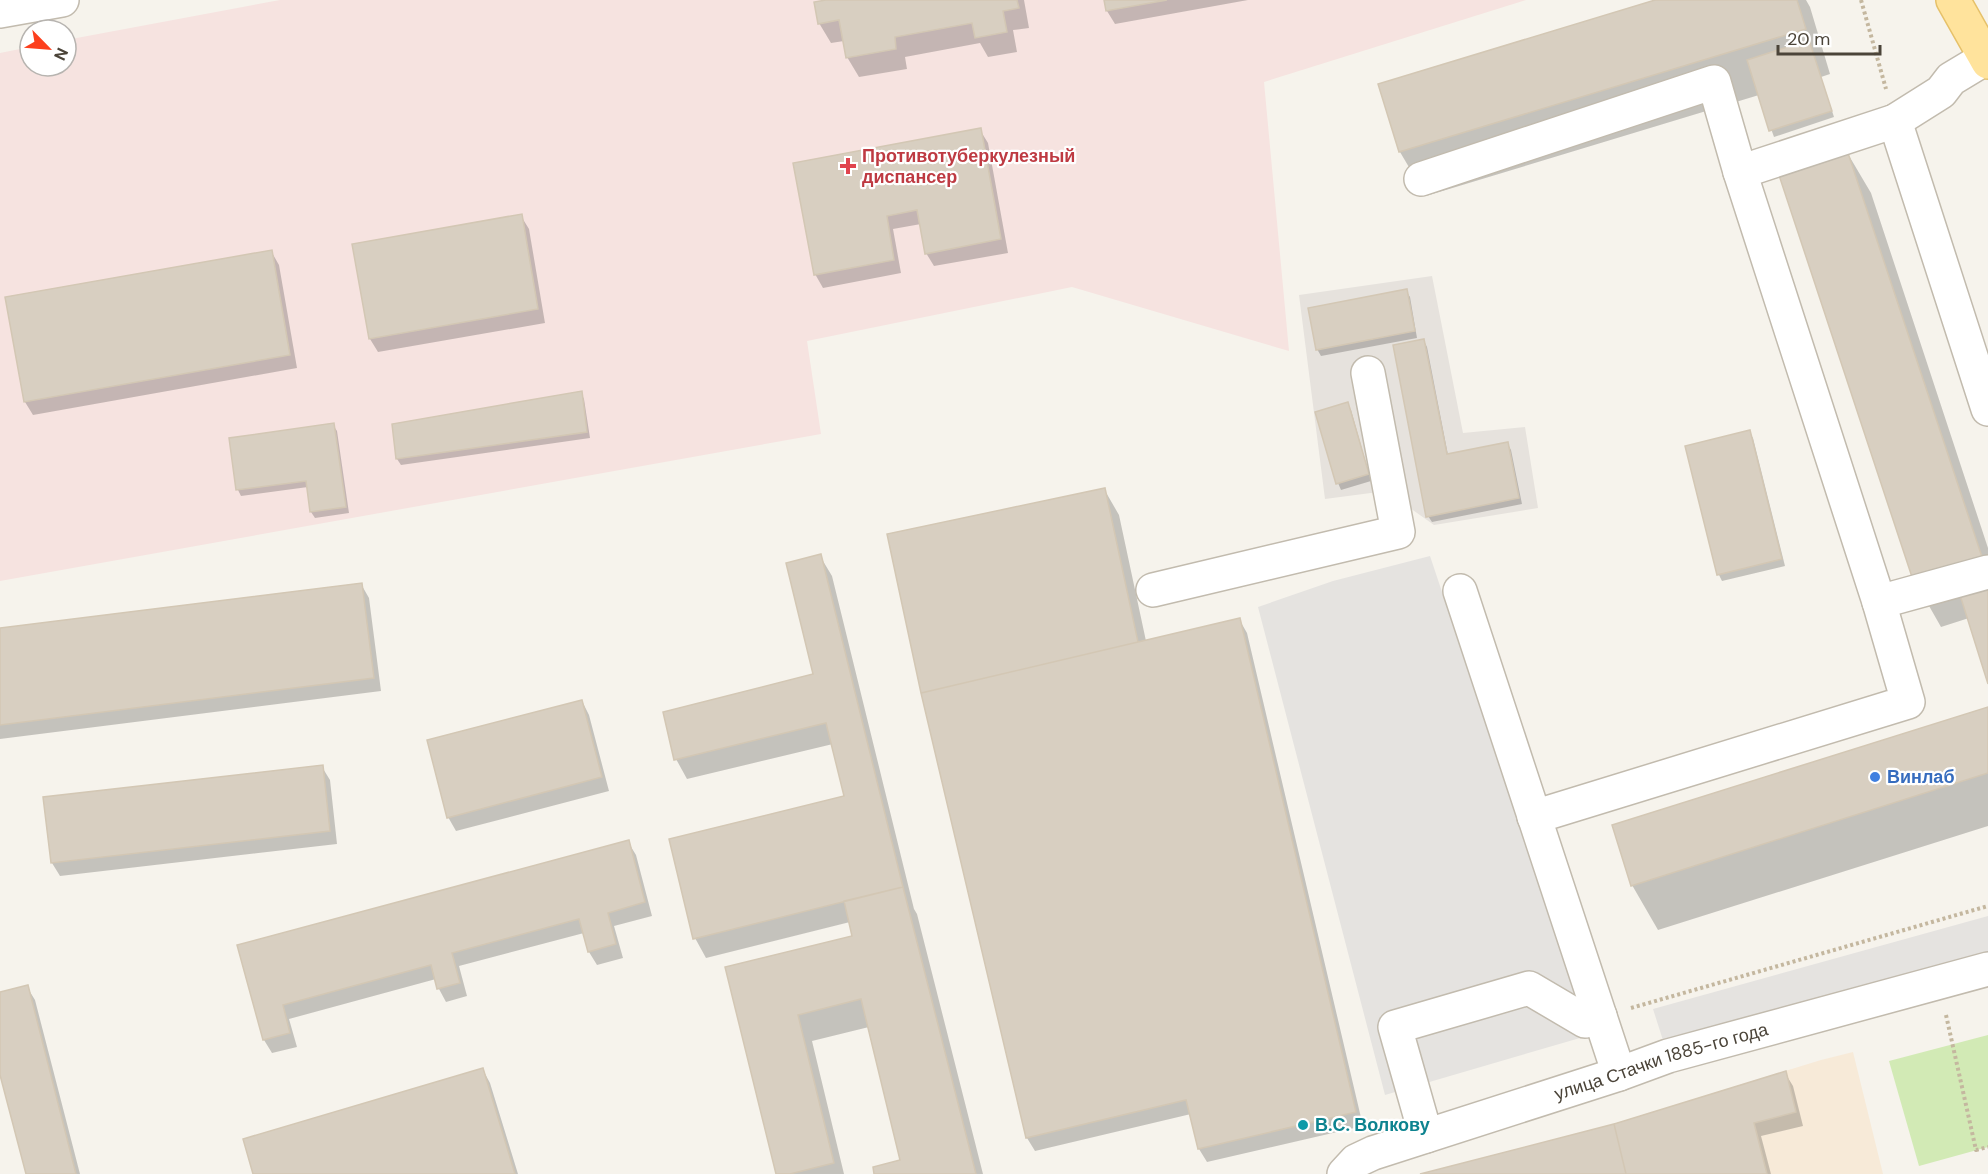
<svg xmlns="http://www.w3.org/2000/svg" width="1988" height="1174" viewBox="0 0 1988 1174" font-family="'DM Sans',sans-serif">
	<rect width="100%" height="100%" fill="#f6f3ec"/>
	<path fill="#f7ead8" d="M1853,1052L1883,1174H1420L1614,1124L1821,1060Z"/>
	<path fill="#e6e2dd" d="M1432,276L1463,433L1525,427L1538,508L1434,525L1386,491L1325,499L1299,295Z"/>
	<path fill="#f6e3e0" d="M280,0H1526L1264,82L1289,351L1072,287L807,341L821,434L0,581V53L30,47V66H66V40Z"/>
	<path fill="#d2eab5" d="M1988,1035V1147L1919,1166L1889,1061Z"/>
	<path fill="#e5e3e0" d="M1430,556L1585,1021L1580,1038L1385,1095L1258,607L1333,581Z
		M1988,916V969L1668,1056L1653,1009Z"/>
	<path fill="#0003" d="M834,0H1024L1029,28L1013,30L1017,52L988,57L980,43L905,57L907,69L859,77L847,57L844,41L831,43L819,23Z
		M1105,0H1248L1115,24L1107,11Z
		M1660,0H1806L1810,7L1830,74L1821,77L1834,117L1774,137L1759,95L1426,196L1400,152L1380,85Z
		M980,130L988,143L1008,253L934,266L926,253L921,224L893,229L901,273L823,288L815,274Z
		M1845,149L1871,193L1988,548V679L1969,618L1941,627L1916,583Z
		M521,216L529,229L545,323L378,352L370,339Z
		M271,251L279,265L297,368L33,415L25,402Z
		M1406,291L1410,297L1417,338L1321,356L1317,349Z
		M1424,341L1427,347L1448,455L1507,443L1511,450L1522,504L1432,522L1428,516Z
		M581,393L584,399L590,438L401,465L397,459L394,425Z
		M1347,404L1351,410L1371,481L1341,490L1338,483Z
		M333,425L337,431L349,513L315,518L311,512L308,487L241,496L238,490L230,439Z
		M1749,432L1753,438L1785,566L1722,581L1719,575L1687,447Z
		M1104,489L1119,515L1146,641L1239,619L1247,633L1363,1126L1207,1162L1199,1149L1191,1114L1035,1151L1027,1138Z
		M820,556L832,576L914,909L917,914L983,1174H876L902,1161L869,1027L812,1041L844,1174H777L727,968L854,937L850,922L706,958L695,938L846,797L833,744L687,779L676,759L815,675Z
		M361,584L369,598L381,691L0,739V630Z
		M582,701L589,715L609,791L456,831L448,817Z
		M1988,708V826L1658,930L1632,885Z
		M322,767L330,780L337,844L60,876L52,863Z
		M628,842L636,855L652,916L614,926L623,958L597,965L589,952L584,933L459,966L467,996L446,1002L439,989L436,979L289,1019L297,1047L272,1053L264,1040L239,946Z
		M27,987L35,1000L80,1174H27L0,1069V994Z
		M483,1070L490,1083L518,1174H255Z
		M1785,1073L1793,1086L1803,1126L1761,1136L1771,1174H1426L1614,1126Z"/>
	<path fill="#d8cfc1" stroke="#d3c7b4" stroke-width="1.5" d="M826,0H1017L1019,8L1003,11L1007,32L975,38L972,23L895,37L896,49L846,58L839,20L818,24L814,2Z
		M1104,0H1167L1106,11Z
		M1655,0H1797L1806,29L1399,152L1378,84Z
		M1809,40L1832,111L1769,131L1747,60Z
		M981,128L1001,239L925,254L917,210L887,216L894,260L814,275L793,163Z
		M1846,147L1983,560L1914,583L1777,169Z
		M522,214L538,309L369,339L352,244Z
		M272,250L290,355L24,402L5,297Z
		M1407,289L1415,331L1316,350L1308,308Z
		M1424,339L1447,454L1508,442L1519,498L1426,517L1393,345Z
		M582,391L587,432L396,459L392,424Z
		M1348,402L1369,474L1336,484L1315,412Z
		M334,423L346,507L310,512L306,481L236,490L229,438Z
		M1750,430L1782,559L1717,575L1685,446Z
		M1105,488L1138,642L921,693L887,534Z
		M821,554L903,887L693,939L669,839L844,796L826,723L674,760L663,712L813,674L786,563Z
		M362,583L374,678L0,725V628Z
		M1988,586V684L1960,595Z
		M1240,618L1356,1112L1198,1149L1186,1100L1026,1138L921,693Z
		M582,700L602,777L447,818L427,740Z
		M1988,707V773L1631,886L1612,825Z
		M323,765L330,831L51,863L43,797Z
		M629,840L645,902L608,913L616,944L588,952L579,919L452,953L460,983L437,989L431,965L283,1005L290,1033L263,1040L237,945Z
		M903,887L976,1174H874L873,1167L900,1160L861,999L798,1015L834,1163L790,1174H776L725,967L852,936L844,901Z
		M28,985L76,1174H26L0,1075V992Z
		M483,1068L515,1174H253L243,1139Z
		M1786,1071L1796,1112L1754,1123L1767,1174H1626L1614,1124Z
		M1614,1124L1626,1174H1420Z"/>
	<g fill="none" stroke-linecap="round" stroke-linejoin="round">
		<g stroke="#c2bbae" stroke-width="36">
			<g id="minor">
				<path d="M0,11L62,0"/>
				<path d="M1895,121L1988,409"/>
				<path d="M1421,179L1714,82L1740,172"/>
				<path d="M1153,590L1398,532L1368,373"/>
				<path d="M1460,591L1619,1074"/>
				<path d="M1879,602L1988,572"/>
				<path d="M1534,817L1908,702L1879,602L1740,172L1895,121L1941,92L1951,79L1986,58"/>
				<path d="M1426,1136L1395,1027L1529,988L1585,1021L1600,1016"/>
				<path id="s1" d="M1344,1174L1356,1161L1373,1153L1619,1074L1668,1056L1988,969"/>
			</g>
		</g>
		<g stroke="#e6c16a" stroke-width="36">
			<path id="major" d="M1953,0L1988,62"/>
		</g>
		<path stroke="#c4b79f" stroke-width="4" stroke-dasharray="3 3" stroke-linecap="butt" d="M1861,0L1886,89
			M1631,1008L1988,906
			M1946,1015L1976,1150L1988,1147"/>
		<use href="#minor" stroke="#fff" stroke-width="33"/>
		<use href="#major" stroke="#ffe39c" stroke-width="33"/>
	</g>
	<path fill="#e0444e" stroke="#fff" stroke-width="2" d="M845 157h6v6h6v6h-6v6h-6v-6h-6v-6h6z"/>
	<circle fill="#3f7fe0" stroke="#fff" stroke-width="2" cx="1875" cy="777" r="6"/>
	<circle fill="#0f9aa8" stroke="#fff" stroke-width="2" cx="1303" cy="1125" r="6"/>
	<g text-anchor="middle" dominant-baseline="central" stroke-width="4.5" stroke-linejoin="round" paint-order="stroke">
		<g font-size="18" font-weight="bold" fill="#be3a42" stroke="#fff" text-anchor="start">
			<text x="862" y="156">Противотуберкулезный<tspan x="862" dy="21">диспансер</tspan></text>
		</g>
		<g font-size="18" font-weight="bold" fill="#366cbe" stroke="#fff" text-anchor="start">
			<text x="1887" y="777">Винлаб</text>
		</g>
		<g font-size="18" fill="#4b4439" stroke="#fff">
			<text stroke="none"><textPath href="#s1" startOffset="339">улица Стачки 1885-го года</textPath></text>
		</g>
		<g font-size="18" font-weight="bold" fill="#0d838f" stroke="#fff" text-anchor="start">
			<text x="1315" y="1125">В.С. Волкову</text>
		</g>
	</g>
	<g transform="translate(48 48) rotate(115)"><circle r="28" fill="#ffffff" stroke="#b7b4b0" stroke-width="1.5"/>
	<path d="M0-4.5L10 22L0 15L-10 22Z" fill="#fc3f1d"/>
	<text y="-9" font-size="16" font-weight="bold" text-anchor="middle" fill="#4b4439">N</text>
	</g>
	<path d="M1778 45v9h102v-9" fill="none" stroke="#4b4439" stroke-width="3"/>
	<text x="1787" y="45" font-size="18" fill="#4b4439" stroke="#ffffff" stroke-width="4.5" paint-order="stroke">20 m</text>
</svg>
